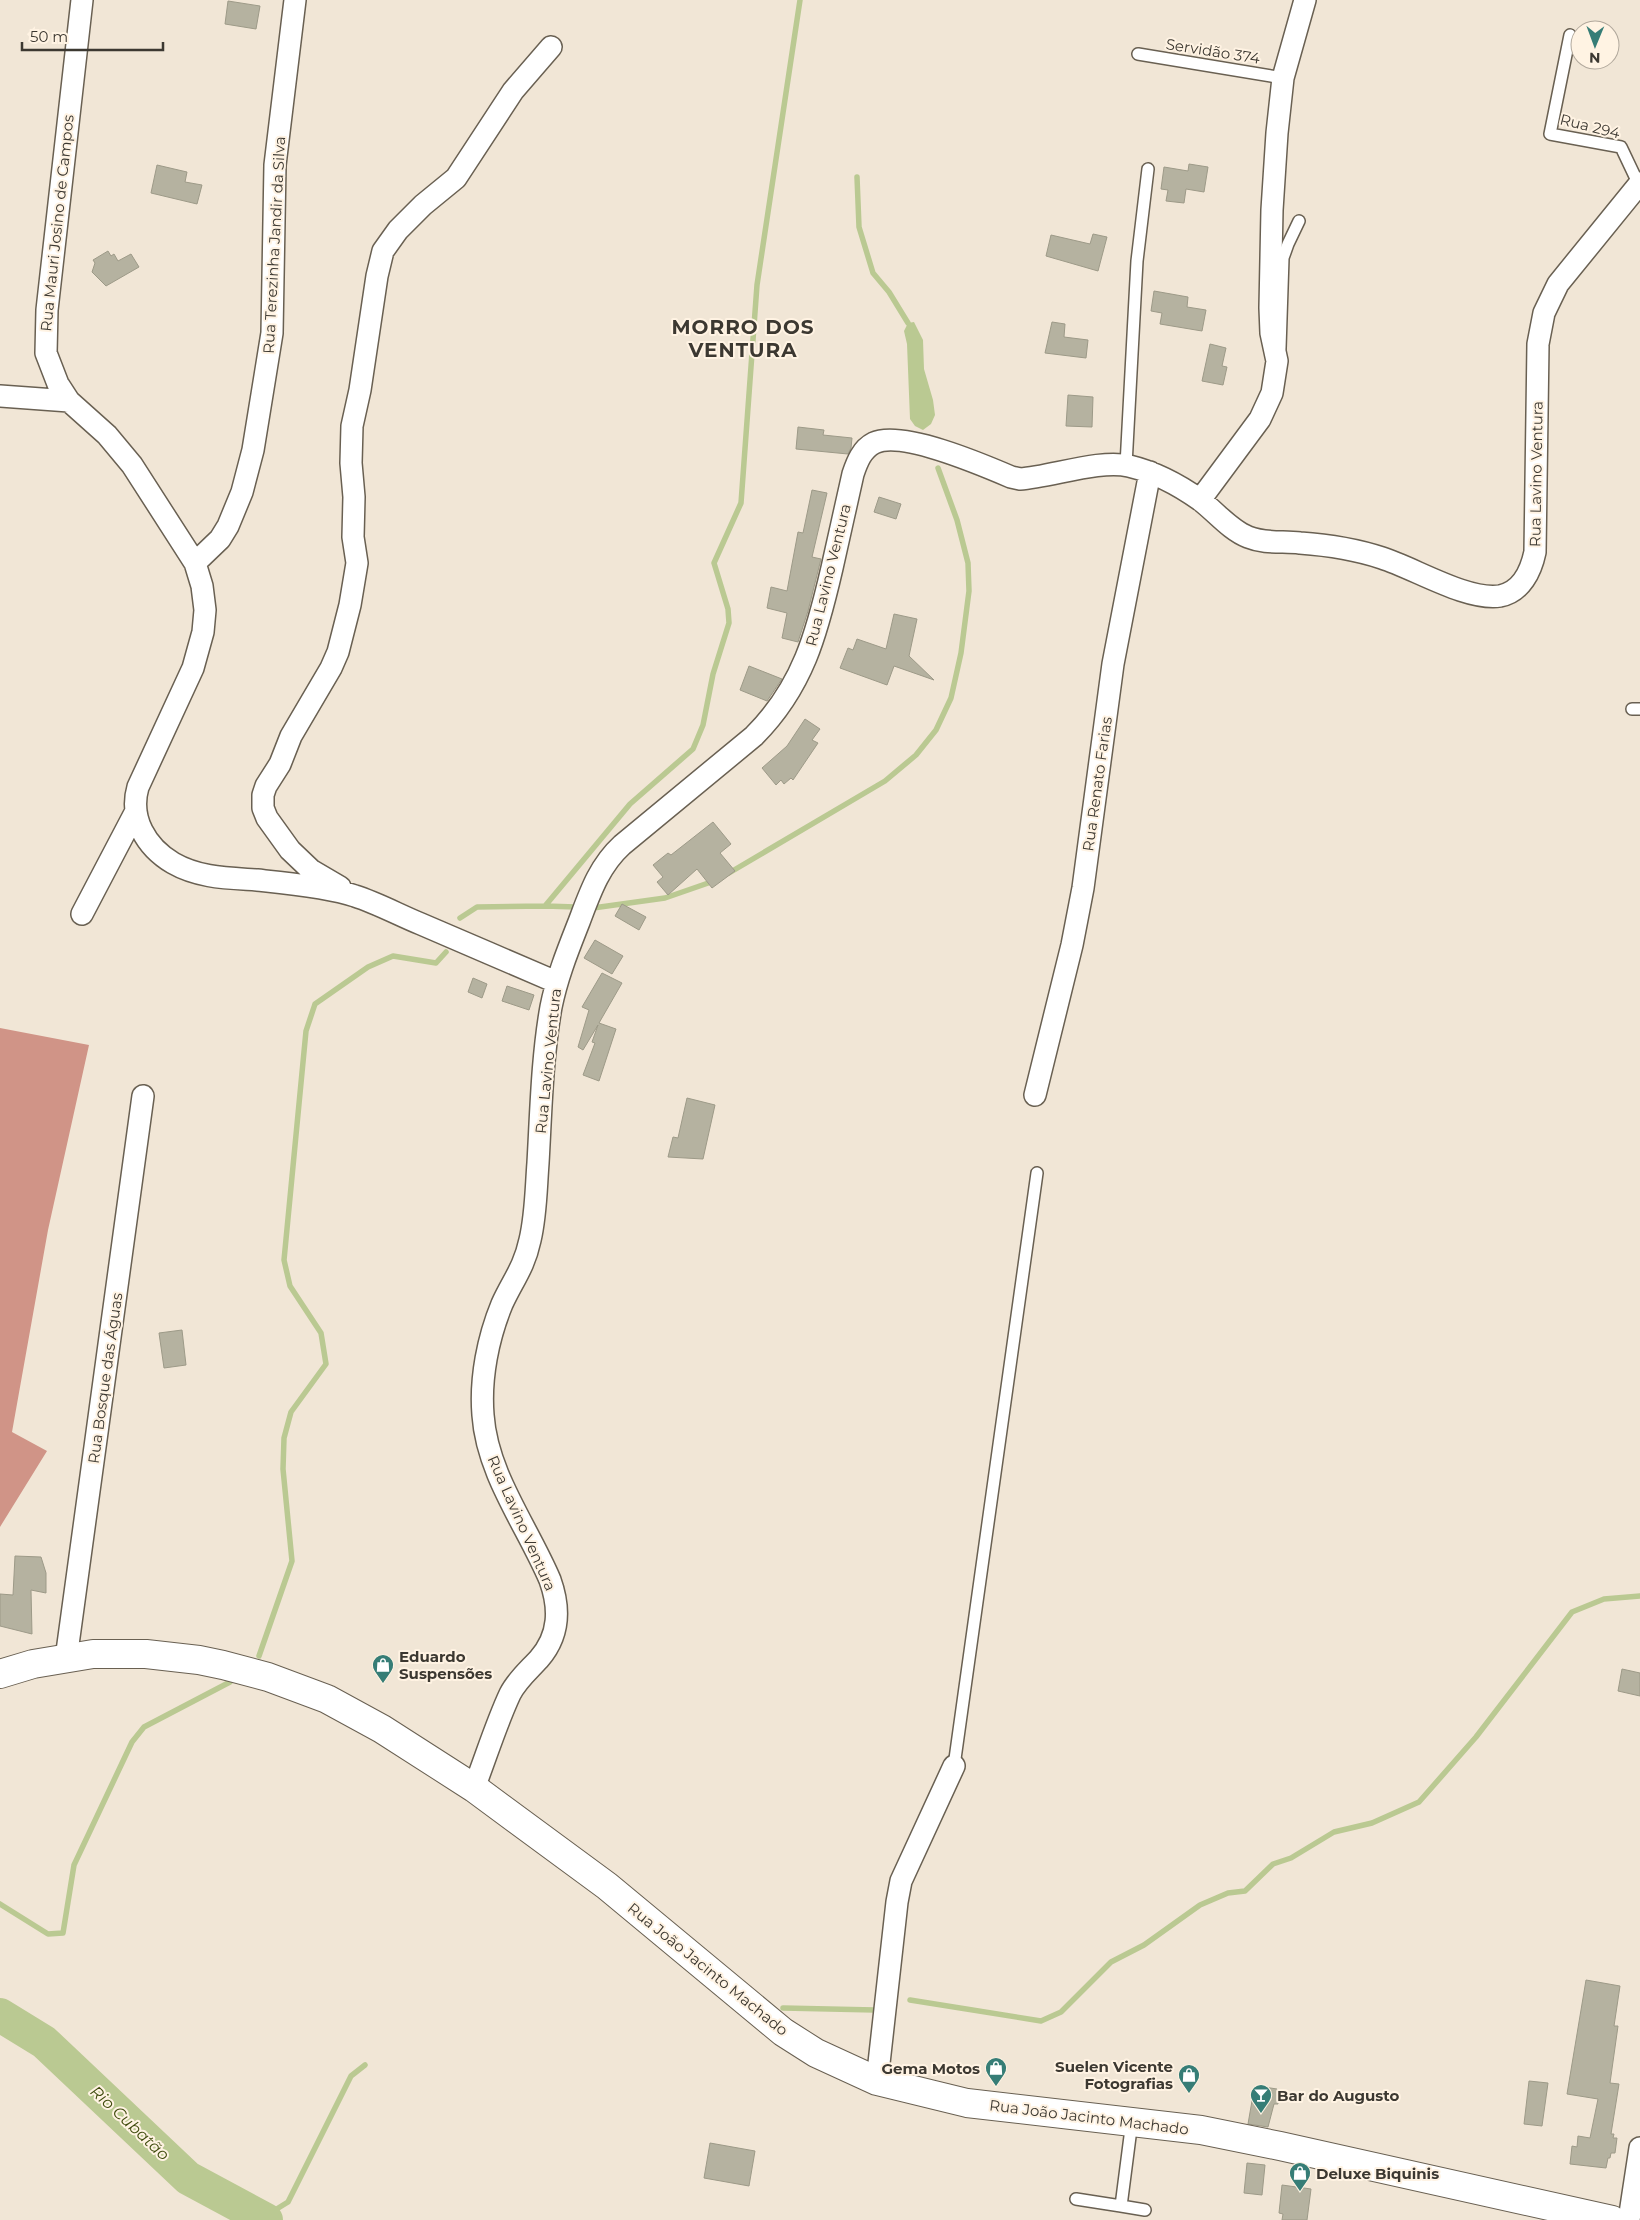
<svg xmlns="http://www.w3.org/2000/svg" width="1640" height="2220" viewBox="0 0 1640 2220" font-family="Montserrat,sans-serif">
	<rect width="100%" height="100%" fill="#f1e6d6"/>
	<path fill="#d09487" d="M0,1028L89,1045L48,1230L12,1432L47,1451L0,1527Z"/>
	<path fill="#bac992" d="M914,322L923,340L924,369L933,400L935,415L931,424L923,430L915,426L910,419L907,344L904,331L908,323Z"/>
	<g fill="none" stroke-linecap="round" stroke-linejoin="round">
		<path stroke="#bac992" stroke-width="5.5" d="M857,177L859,227L873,273L889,292L908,323
			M729,873L885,781L916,755L936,730L951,698L961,653L969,591L968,563L957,520L938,468
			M545,906L576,907
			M593,908L665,898L714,881
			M460,918L477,907L545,906L630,804L693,749L703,725L713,674L729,623L728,609L714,563L741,503L757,285L800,0
			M259,1656L292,1561L283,1469L284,1438L291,1412L326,1364L321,1333L290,1286L284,1260L306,1031L315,1004L368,967L393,956L436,963L446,952
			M0,1904L48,1934L63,1933L74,1865L132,1742L144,1727L230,1682
			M910,2000L1041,2021L1061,2012L1111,1962L1144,1945L1200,1905L1228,1893L1245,1891L1273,1864L1291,1858L1334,1832L1372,1823L1419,1802L1476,1737L1572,1612L1604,1599L1640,1596
			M783,2008L875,2010
			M262,2218L288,2202L351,2076L365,2065"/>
		<path stroke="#bac992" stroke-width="34" d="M0,2015L44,2042L188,2178L266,2220"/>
	</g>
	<path fill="#b5b2a0" stroke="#9d9a88" d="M228,1L260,6L256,29L225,24Z
		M1189,164L1208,167L1204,192L1186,189L1184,203L1166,201L1168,190L1161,189L1164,167L1188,171Z
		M157,165L187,172L185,182L202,185L197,204L151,193Z
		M1093,234L1107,237L1098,271L1046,256L1051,235L1090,244Z
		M108,251L111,256L114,254L118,261L131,254L139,267L106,286L92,272L95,263L93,260Z
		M1154,291L1188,297L1187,307L1206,310L1202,331L1160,324L1162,313L1151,311Z
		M1052,322L1065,324L1064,337L1088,340L1086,358L1045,353Z
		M1210,344L1226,348L1222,366L1227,367L1223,385L1202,381Z
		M1068,395L1093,397L1092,427L1066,426Z
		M798,427L824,430L823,435L852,438L851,448L848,454L796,449Z
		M812,490L827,493L812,557L821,559L808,611L798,642L782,638L787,613L767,608L771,587L787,591L798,532L803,533Z
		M879,497L901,504L896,519L874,512Z
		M894,614L917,619L909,656L934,680L894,666L887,685L840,668L848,648L853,650L857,639L886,649Z
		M749,666L782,679L767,701L740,690Z
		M805,719L820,729L812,740L818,743L793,780L791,778L784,784L781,780L776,785L762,768L787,746Z
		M713,822L731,844L720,853L735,871L712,888L697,869L668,895L657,882L663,877L653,865L668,853L671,855Z
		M622,904L646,917L639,930L615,916Z
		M595,940L623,956L612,974L584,958Z
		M602,973L622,983L599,1023L616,1029L599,1081L583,1075L595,1043L592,1042L598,1025L583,1050L578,1047L589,1010L582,1007Z
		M473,978L487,984L482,998L468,992Z
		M507,986L534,995L529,1010L502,1001Z
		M687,1098L715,1105L703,1159L668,1157L673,1137L678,1138Z
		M182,1330L186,1365L164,1368L159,1333Z
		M15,1556L41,1557L46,1573V1593L31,1590L32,1634L0,1626V1594L13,1595Z
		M1622,1669L1640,1673V1696L1618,1691Z
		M1586,1980L1620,1986L1614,2026H1618L1610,2083L1619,2084L1611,2134H1614L1613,2138H1617L1615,2153H1611L1610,2158H1608L1606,2168L1570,2164L1572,2146L1577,2147L1578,2136L1590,2138L1598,2099L1567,2094Z
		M1529,2081L1548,2083L1542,2126L1524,2124Z
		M1264,2087L1277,2089L1278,2104H1274L1268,2127L1248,2124L1253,2095L1260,2097Z
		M710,2143L755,2151L749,2186L704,2178Z
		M1247,2163L1265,2165L1262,2195L1244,2193Z
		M1282,2185L1311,2189L1307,2220H1282L1283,2214L1279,2213Z"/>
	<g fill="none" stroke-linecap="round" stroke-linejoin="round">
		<g stroke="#696052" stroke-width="14">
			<path id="service" d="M1570,35L1550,134L1621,147L1639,185
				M1138,54L1283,78
				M1280,348L1283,258L1288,244L1299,221
				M1126,465L1137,261L1148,169
				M1632,709H1640
				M954,1766L1037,1173
				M1076,2199L1121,2206L1132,2121
				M1121,2206L1145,2210"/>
		</g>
		<g stroke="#696052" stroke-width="24">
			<path id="minor" d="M82,0L47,310L46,353L58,384L69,401L107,435L132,465L195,563L202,586L205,610L203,632L193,668L138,787C129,818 146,847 173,863C199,878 228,878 257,880C285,883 329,887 355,896C377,903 399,915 421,924C466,943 511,963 556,982
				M0,396L69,401
				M1200,500L1260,419L1272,393L1277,361L1271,333L1270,308L1272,210L1277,133L1283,78L1305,0
				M195,563L220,539L228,526L242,492L253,450L272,333L275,165L295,0
				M340,887L311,870L290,850L267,818L263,808V795L266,786L280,764L291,736L331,668L338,652L350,605L357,563L353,537L354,497L351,463L352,426L360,390L377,276L383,251L398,230L423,205L456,178L513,91L551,47
				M82,914L136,811
				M1035,1095L1072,945L1083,888L1113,664L1150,472
				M66,1659L143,1096
				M474,1788C486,1757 496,1724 510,1694C517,1680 529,1670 539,1659C560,1635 560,1608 550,1580C527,1526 487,1474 483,1415C480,1378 488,1338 502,1304C513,1280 524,1268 530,1240C536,1215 536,1189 538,1163C541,1111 542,1058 551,1007C557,977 568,950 579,922C590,893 599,866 622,845L754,736C803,687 817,633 832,568C839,537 846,505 853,474C857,462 862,449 874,443C901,430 983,465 1011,477L1020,479C1051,477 1100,459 1129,466C1154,472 1179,485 1200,500C1216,512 1230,530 1248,537C1265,544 1283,541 1300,543C1328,545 1355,549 1382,558C1414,568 1467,601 1500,596C1521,592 1531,571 1535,552L1538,344L1544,313L1558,284L1640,183
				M877,2081L897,1902L901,1881L954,1766
				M1629,2220L1640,2148"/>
		</g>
		<g stroke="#696052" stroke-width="30">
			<path id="secondary" d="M0,1674L33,1664L93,1654H146L199,1660L223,1665L268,1677L327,1699L382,1729L474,1788L607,1886L783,2032L816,2053L877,2081L967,2103L1201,2130L1280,2146L1612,2220"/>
		</g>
		<use href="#service" stroke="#fff" stroke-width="11"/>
		<use href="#minor" stroke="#fff" stroke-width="21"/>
		<use href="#secondary" stroke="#fff" stroke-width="28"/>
	</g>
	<defs>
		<g id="shop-pin" transform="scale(1.125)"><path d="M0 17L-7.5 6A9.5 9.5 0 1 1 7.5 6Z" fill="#367d76" stroke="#fff3e3"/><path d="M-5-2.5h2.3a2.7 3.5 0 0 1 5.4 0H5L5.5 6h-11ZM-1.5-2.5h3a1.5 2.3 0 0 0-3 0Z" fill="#fff"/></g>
		<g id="bar-pin" transform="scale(1.125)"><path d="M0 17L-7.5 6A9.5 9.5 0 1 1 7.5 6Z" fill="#367d76" stroke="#fff3e3"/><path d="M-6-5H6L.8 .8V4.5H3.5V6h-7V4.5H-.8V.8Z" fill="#fff"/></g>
	</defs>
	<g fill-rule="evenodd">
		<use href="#shop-pin" x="383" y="1665"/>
		<use href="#shop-pin" x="996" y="2068"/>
		<use href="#shop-pin" x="1189" y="2075"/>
		<use href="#bar-pin" x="1261" y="2095"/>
		<use href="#shop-pin" x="1300" y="2173"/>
	</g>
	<g text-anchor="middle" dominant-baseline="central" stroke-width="4" stroke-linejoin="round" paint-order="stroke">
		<g font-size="15" fill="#3c3831" stroke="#fff3e3">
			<text transform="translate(1213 51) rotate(9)">Servidão 374</text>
			<text transform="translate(1590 126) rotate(14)">Rua 294</text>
			<text transform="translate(57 223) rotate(-84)">Rua Mauri Josino de Campos</text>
			<text transform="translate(274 245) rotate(-87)">Rua Terezinha Jandir da Silva</text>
			<text transform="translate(1536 474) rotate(-89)">Rua Lavino Ventura</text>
			<text transform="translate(828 575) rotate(-76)">Rua Lavino Ventura</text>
			<text transform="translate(1097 784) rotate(-82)">Rua Renato Farias</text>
			<text transform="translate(548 1061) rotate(-84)">Rua Lavino Ventura</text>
			<text transform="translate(105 1378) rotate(-82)">Rua Bosque das Águas</text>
			<text transform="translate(522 1523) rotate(66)">Rua Lavino Ventura</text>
			<text transform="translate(708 1969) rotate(39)">Rua João Jacinto Machado</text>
			<text transform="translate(1089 2117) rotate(7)">Rua João Jacinto Machado</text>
		</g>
		<g font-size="15" font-weight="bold" fill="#3c3831" stroke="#fff3e3" text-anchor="start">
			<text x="399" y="1656">Eduardo<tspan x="399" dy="17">Suspensões</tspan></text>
			<text x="1173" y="2066" text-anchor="end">Suelen Vicente<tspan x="1173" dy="17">Fotografias</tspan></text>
			<text x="980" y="2068" text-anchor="end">Gema Motos</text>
			<text x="1277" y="2095">Bar do Augusto</text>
			<text x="1316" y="2173">Deluxe Biquinis</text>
		</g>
		<g font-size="16" font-style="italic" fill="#3f4b0d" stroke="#fff3e3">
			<text transform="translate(130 2123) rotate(43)">Rio Cubatão</text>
		</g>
		<g font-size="20" font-weight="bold" letter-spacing="1" fill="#3c3831" stroke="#fff3e3">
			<text x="743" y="327">MORRO DOS<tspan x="743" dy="23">VENTURA</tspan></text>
		</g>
	</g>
	<g transform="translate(1595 45) rotate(181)"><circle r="24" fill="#fff3e3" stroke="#b1a89c"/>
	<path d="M0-4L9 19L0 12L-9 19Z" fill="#367d76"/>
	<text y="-8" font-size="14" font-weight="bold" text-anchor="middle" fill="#3c3831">N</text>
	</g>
	<path d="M22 42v8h141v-8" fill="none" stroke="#3c3831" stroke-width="2.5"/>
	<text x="30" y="42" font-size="15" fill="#3c3831" stroke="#fff3e3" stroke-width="4" paint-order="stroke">50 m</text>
</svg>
